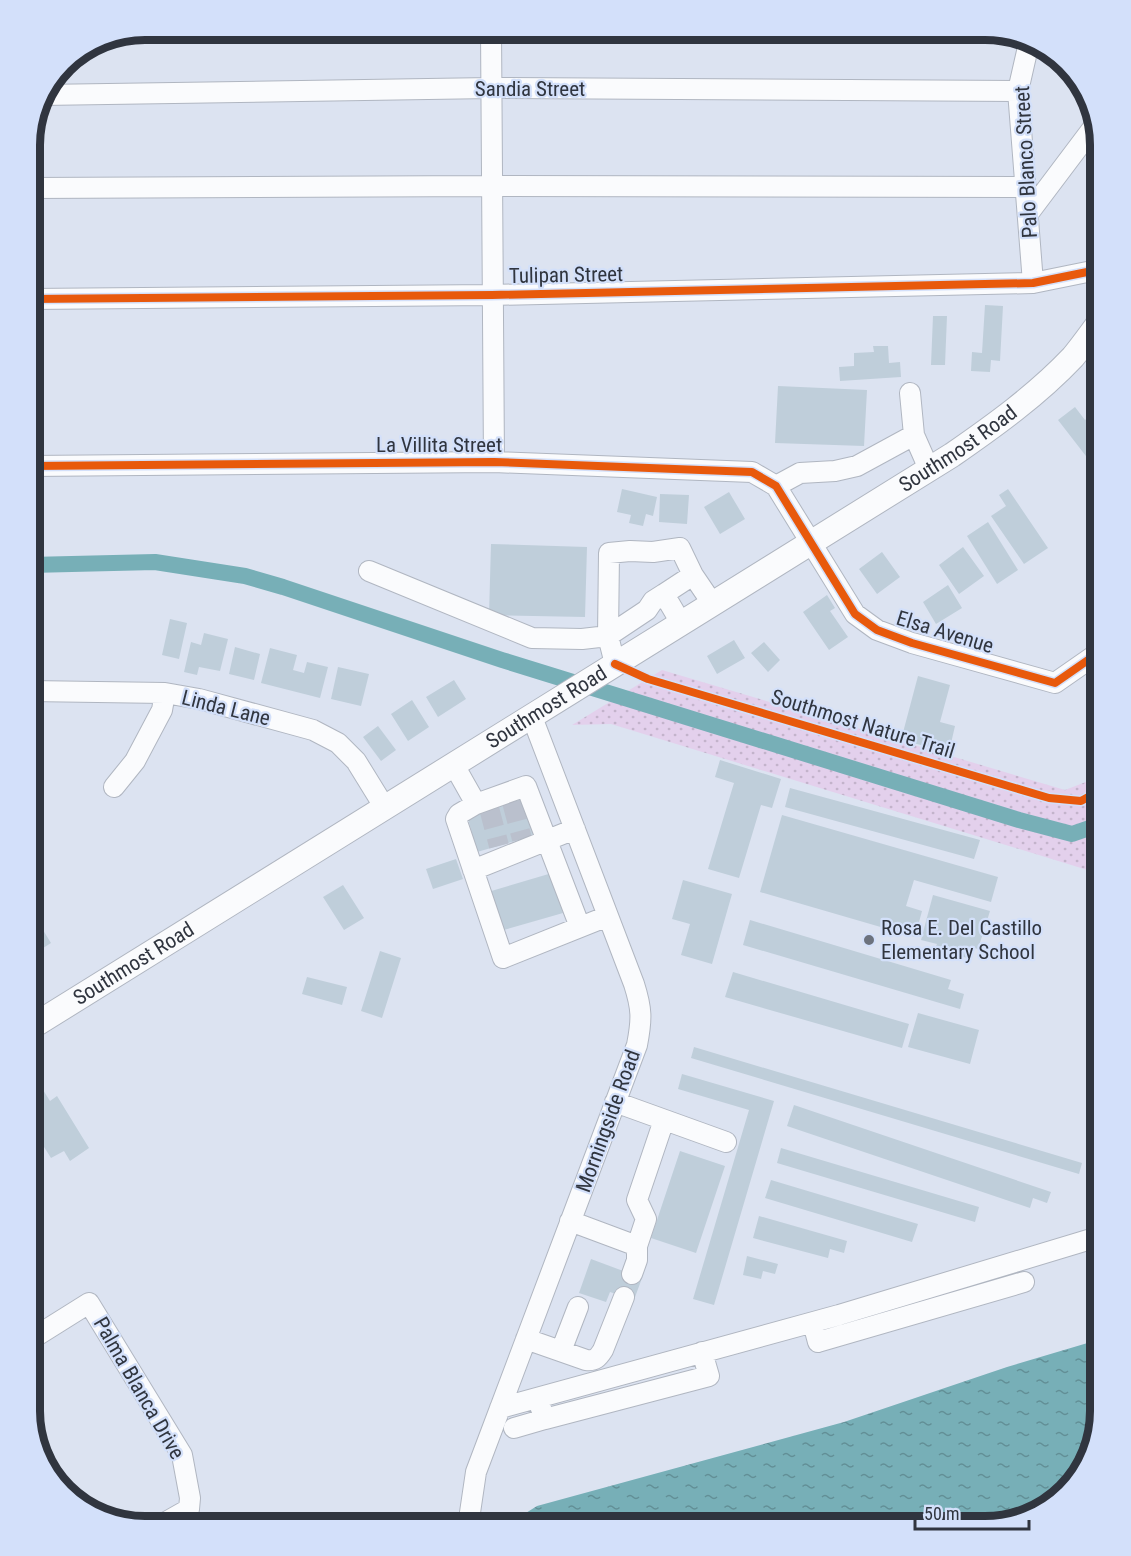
<svg xmlns="http://www.w3.org/2000/svg" width="1131" height="1556" viewBox="0 0 1131 1556" font-family="'Roboto Condensed',sans-serif">
	<defs>
		<pattern id="grass-dots" width="8" height="8" patternUnits="userSpaceOnUse" patternTransform="scale(1.5)"><rect width="8" height="8" fill="#e3d0ec"/><path d="M2 2h.1M6 6h.1" fill="none" stroke="#c3b3cb" stroke-width="1.8" stroke-linecap="round"/></pattern>
		<pattern id="water-ripples" width="26" height="14" patternUnits="userSpaceOnUse" patternTransform="scale(1.5)"><rect width="26" height="14" fill="#77afb7"/><path d="M2 4q2-2 4 0t4 0M15 11q2-2 4 0t4 0" fill="none" stroke="#628f96"/></pattern>
	</defs>
	<rect width="100%" height="100%" fill="#dce3f1"/>
	<path fill="url(#grass-dots)" d="M662,670L1065,790L1091,780L1101,773V867L1094,872L611,724L572,725Z"/>
	<path fill="url(#water-ripples)" d="M1101,1339V1411L1086,1468L1044,1510L986,1526H505L537,1506L844,1422L1007,1367Z"/>
	<g fill="none" stroke-linecap="round" stroke-linejoin="round">
		<path stroke="#77afb7" stroke-width="16" d="M30,565L155,562L245,576L283,587L502,660L1019,820L1072,834L1101,824"/>
	</g>
	<path fill="#bfceda" d="M985,305L1003,306L1000,361L991,360L990,372L971,371L972,352L982,353Z
		M933,316H947L945,365H931Z
		M873,346H888L889,363L900,362L901,377L840,381L839,367L854,366V353L874,352Z
		M778,386L867,390L864,446L775,443Z
		M1075,407L1085,420L1101,407V451L1089,460L1058,420Z
		M622,489L657,497L653,516L646,514L643,526L629,523L631,515L617,512Z
		M1008,489L1048,548L1024,564L991,516L1006,506L999,495Z
		M729,492L745,519L720,534L704,507Z
		M660,494L689,495L687,524L659,522Z
		M988,522L1018,570L997,584L967,536Z
		M491,544L587,547L585,617L489,615Z
		M963,547L984,576L959,594L939,565Z
		M882,552L900,577L877,594L859,569Z
		M948,585L962,608L936,624L923,602Z
		M827,595L835,608L830,611L848,637L829,650L803,612Z
		M170,619L187,623L179,659L162,655Z
		M204,633L228,639L220,671L199,667L197,675L184,672L191,642L201,645Z
		M734,640L745,658L717,674L707,656Z
		M764,642L780,660L768,672L751,653Z
		M235,647L260,654L254,680L229,674Z
		M270,648L297,655L293,670L304,673L307,662L328,667L320,698L261,683Z
		M338,667L369,674L361,706L331,699Z
		M918,676L950,685L940,722L955,726L949,752L901,740Z
		M454,680L466,699L438,717L426,697Z
		M412,700L429,727L408,741L391,714Z
		M378,726L396,750L381,761L363,737Z
		M720,760L781,779L772,808L761,805L739,878L708,869L734,783L715,777Z
		M790,788L980,840L974,859L785,807Z
		M526,798L536,835L477,852L467,815Z
		M782,815L998,877L991,902L914,880L906,906L922,911L915,937L760,892Z
		M456,859L463,879L433,889L426,869Z
		M552,873L563,913L500,931L488,892Z
		M683,880L732,894L712,964L681,955L690,924L672,919Z
		M343,885L364,918L344,930L323,897Z
		M933,895L990,911L978,949L974,948L971,959L935,949L937,944L921,940Z
		M30,909L51,943L40,950L44,957L30,966Z
		M750,920L951,980L948,989L964,994L960,1009L743,945Z
		M380,951L401,958L382,1018L361,1011Z
		M733,972L909,1024L902,1048L725,997Z
		M307,977L347,987L342,1005L302,994Z
		M918,1013L979,1030L970,1064L908,1047Z
		M694,1047L1082,1163L1079,1174L691,1058Z
		M682,1074L774,1101L714,1305L693,1299L749,1110L678,1089Z
		M38,1082L50,1101L57,1096L89,1148L70,1161L64,1151L51,1158L39,1139L30,1144V1107L32,1106L30,1104V1087Z
		M794,1105L1051,1192L1047,1203L1033,1198L1030,1208L787,1126Z
		M781,1148L979,1207L975,1222L777,1163Z
		M680,1151L725,1166L696,1253L651,1238Z
		M771,1180L918,1224L912,1242L765,1198Z
		M759,1216L847,1241L844,1253L830,1249L828,1258L753,1238Z
		M747,1256L778,1264L775,1274L763,1271L761,1279L743,1275Z
		M591,1259L642,1278L634,1300L610,1292L606,1302L579,1293Z"/>
	<g fill="none" stroke-linecap="round" stroke-linejoin="round">
		<path stroke="#bac0cd" stroke-width="20" stroke-dasharray="20 10" stroke-linecap="butt" d="M512,802L522,839
			M489,808L499,846"/>
		<g stroke="#b0b6c1" stroke-width="22">
			<path id="minor" d="M491,30L494,462
				M1031,42L1028,47L1018,91L1033,283
				M42,95L491,88L1018,91
				M30,188L492,186L1026,187
				M1028,214L1095,125
				M30,299L492,295L1033,283L1097,270L1101,271
				M910,393L914,435L929,469
				M30,466L494,462L752,472L776,486L855,614L877,630L912,643L1055,683L1101,651
				M776,486L800,473L835,471L857,466L914,435
				M369,571L532,638L582,639L608,636L647,610L653,601L664,594
				M681,623L664,594L693,575
				M615,664L608,636L609,553L630,551L653,552L680,548L693,575L712,603
				M30,691L165,693L199,699L313,730L338,743L356,761L385,808
				M454,765L476,804L459,814L456,819L503,958L608,916
				M114,787L135,761L162,710L165,693
				M476,804L526,786L580,927
				M473,870L575,829
				M615,1102L726,1142
				M570,1221L637,1246L646,1219L637,1200L664,1120
				M632,1274L637,1260V1246
				M813,1323L818,1342L1024,1282
				M526,1339L586,1360C595,1361 598,1358 603,1350L624,1297
				M30,1340L89,1303L182,1455L190,1498L189,1509L159,1526
				M561,1351L578,1307
				M537,1398L545,1419L709,1376L702,1352
				M500,1408L839,1315L1101,1236
				M514,1428L545,1419
				M468,1526L476,1472L637,1045C642,1019 642,1009 634,984L532,717"/>
		</g>
		<g stroke="#b0b6c1" stroke-width="26">
			<g id="major">
				<path id="s1" d="M30,1028L952,455C994,426 1037,395 1073,357C1083,345 1092,332 1101,320"/>
			</g>
		</g>
		<use href="#minor" stroke="#fafbfd" stroke-width="20"/>
		<use href="#major" stroke="#fafbfd" stroke-width="24"/>
		<g stroke="#d3e0fa" stroke-width="11">
			<path id="cycleway" d="M30,299L492,295L1033,283L1097,270L1101,271
				M30,466L494,462L752,472L776,486L855,614L877,630L912,643L1055,683L1101,651
				M615,664L648,679L1049,798L1081,801L1101,790"/>
		</g>
		<use href="#cycleway" stroke="#e8590c" stroke-width="8"/>
	</g>
	<circle fill="#6c727d" stroke="#d3e0fa" stroke-width="2" cx="869" cy="940" r="6"/>
	<g text-anchor="middle" dominant-baseline="central" stroke-width="4.5" stroke-linejoin="round" paint-order="stroke">
		<g font-size="21" fill="#30353f" stroke="#d3e0fa">
			<text x="530" y="89">Sandia Street</text>
			<text transform="translate(1026 162) rotate(-93)">Palo Blanco Street</text>
			<text transform="translate(566 275) rotate(-1)">Tulipan Street</text>
			<text x="439" y="445">La Villita Street</text>
			<text stroke="none"><textPath href="#s1" startOffset="1094">Southmost Road</textPath></text>
			<text transform="translate(945 632) rotate(17)">Elsa Avenue</text>
			<text stroke="none"><textPath href="#s1" startOffset="608">Southmost Road</textPath></text>
			<text transform="translate(226 708) rotate(14)">Linda Lane</text>
			<text transform="translate(863 724) rotate(17)">Southmost Nature Trail</text>
			<text stroke="none"><textPath href="#s1" startOffset="122">Southmost Road</textPath></text>
			<text transform="translate(608 1121) rotate(-70)">Morningside Road</text>
			<text transform="translate(139 1388) rotate(60)">Palma Blanca Drive</text>
		</g>
		<g font-size="21" fill="#30353f" stroke="#d3e0fa" text-anchor="start">
			<text x="881" y="928">Rosa E. Del Castillo<tspan x="881" dy="24">Elementary School</tspan></text>
		</g>
	</g>
	<path d="M0 0H1131V1556H0ZM145 40H985A105 105 0 0 1 1090 145V1411A105 105 0 0 1 985 1516H145A105 105 0 0 1 40 1411V145A105 105 0 0 1 145 40Z" fill="#d3e0fa" fill-rule="evenodd"/>
	<path fill="none" stroke="#30353f" stroke-width="8" d="M145 40H985A105 105 0 0 1 1090 145V1411A105 105 0 0 1 985 1516H145A105 105 0 0 1 40 1411V145A105 105 0 0 1 145 40Z"/>
	<path d="M915 1520v9h114v-9" fill="none" stroke="#30353f" stroke-width="3"/>
	<text x="924" y="1520" font-size="18" fill="#30353f" stroke="#d3e0fa" stroke-width="4.5" paint-order="stroke">50 m</text>
</svg>
